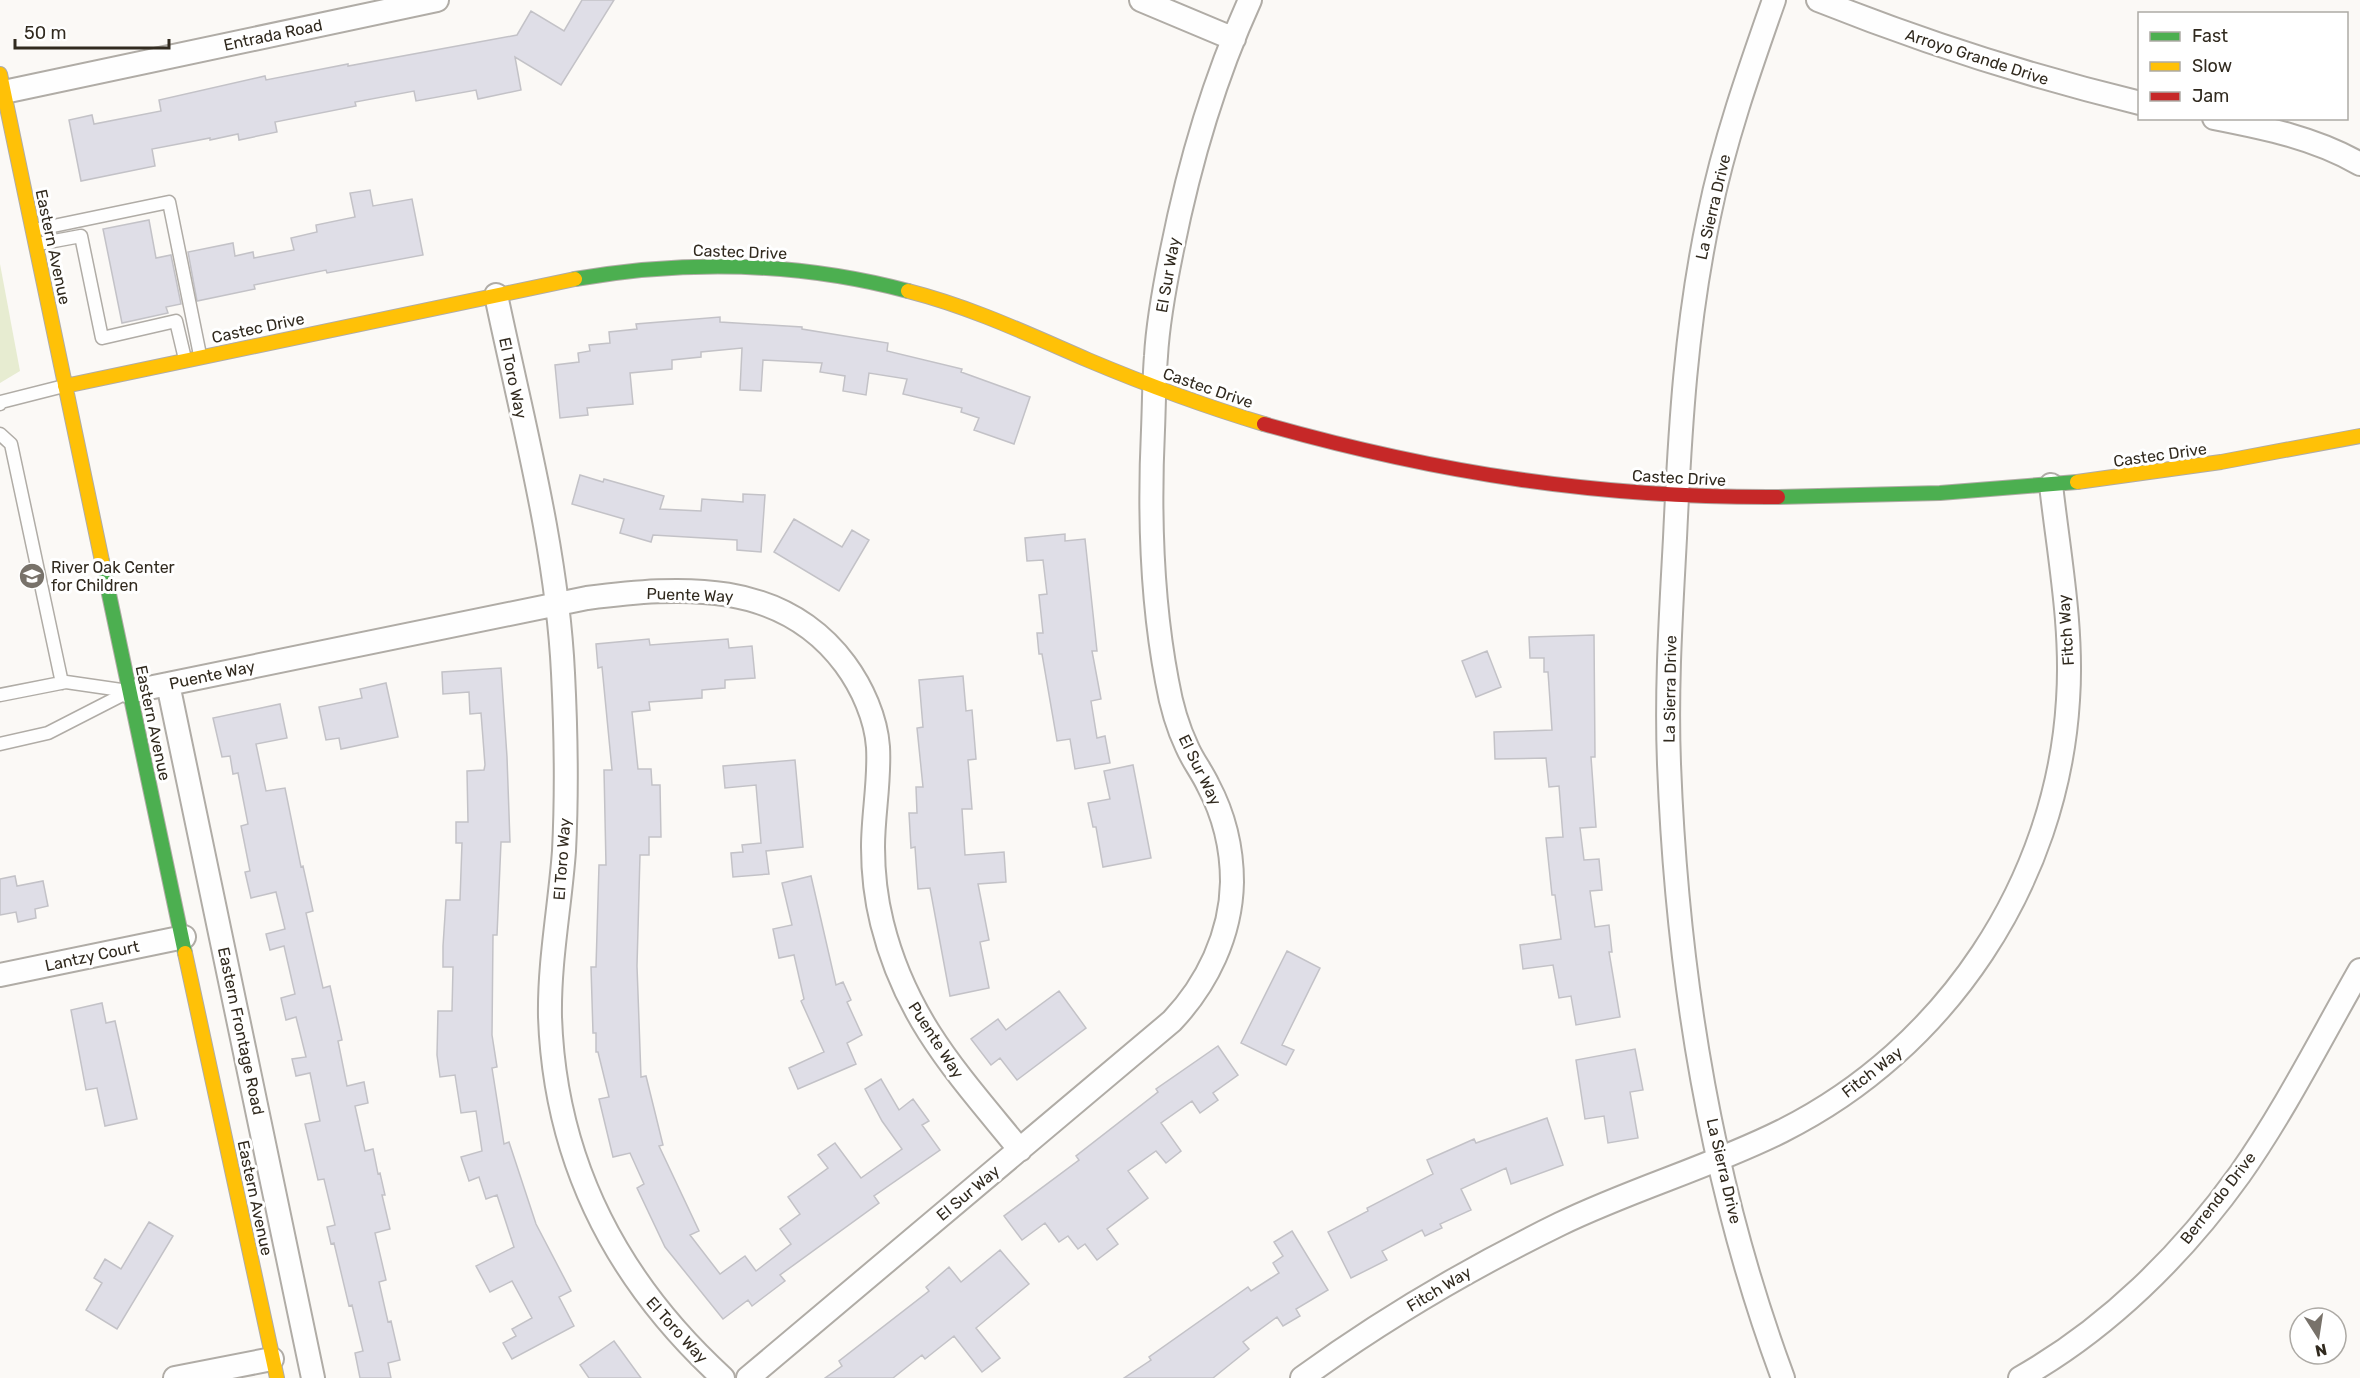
<svg xmlns="http://www.w3.org/2000/svg" width="2360" height="1378" viewBox="0 0 2360 1378" font-family="Rubik,sans-serif">
	<rect width="100%" height="100%" fill="#fbf9f6"/>
	<path fill="#e7ecd1" d="M0,264L20,371L0,383Z"/>
	<path fill="#dfdee7" stroke="#c3c2c7" stroke-width="1.5" d="M582,0H614L561,85L515,57L521,90L478,99L476,90L416,101L414,91L355,102L356,106L275,122L277,132L239,140L238,134L210,140V138L152,149L155,166L81,181L69,120L92,115L94,124L161,111L159,100L265,76L266,80L348,64V66L517,35L531,11L564,31Z
		M370,190L373,206L412,199L423,255L327,273L326,270L254,285L255,289L197,301L188,252L233,243L235,256L253,252L254,258L294,250L291,238L317,232L316,225L355,217L350,193Z
		M149,220L156,258L171,255L181,304L166,307L168,313L122,323L103,229Z
		M720,317V322L802,327V329L888,343L887,351L962,369L961,372L1030,397L1014,444L974,430L979,418L961,412L962,408L903,394L907,379L869,373L866,395L843,391L845,376L820,372L822,363L763,360L761,391L740,390L742,348L701,352V357L672,360V369L630,373L633,404L587,408L588,415L560,418L555,365L579,362L578,353L590,351L589,345L610,343L609,332L637,329L636,324Z
		M580,475L603,482L604,479L664,496L660,509L701,511L702,499L743,502V494L765,495L761,552L737,550V540L653,535L651,542L620,533L624,519L572,504Z
		M794,519L842,547L852,530L869,540L839,591L774,552Z
		M1065,534V541L1085,539L1097,651H1092L1101,699L1091,701L1097,738L1105,736L1110,763L1075,769L1070,739L1057,741L1042,654H1039L1037,633H1043L1039,595L1047,594L1043,560L1027,561L1025,538Z
		M1594,635L1595,757H1591L1596,827L1580,828L1584,860L1599,859L1602,890L1590,891L1595,927L1609,925L1612,952H1609L1620,1017L1576,1025L1571,996L1559,998L1553,965L1523,969L1520,945L1561,939L1555,895H1552L1546,838L1563,837L1559,786L1549,787L1546,758L1495,759L1494,732L1552,730L1548,672H1544V658H1530L1529,637Z
		M649,639L650,645L728,639L729,648L752,646L755,678L725,680V688L702,690V698L649,702L650,710L632,712L638,769H651L652,785H660L661,837H649V855H640L637,966L641,1077L646,1076L663,1145L659,1146L699,1231L690,1235L720,1274L745,1256L756,1271L791,1244L780,1229L800,1214L788,1197L828,1168L818,1155L835,1143L861,1178L902,1149L882,1121L865,1089L881,1079L899,1110L913,1099L929,1121L922,1125L940,1150L874,1196L879,1203L780,1275L785,1281L752,1306L748,1300L723,1319L665,1247L637,1188L644,1184L630,1153L613,1157L599,1099L609,1097L598,1052H596V1033H593L591,967H596L599,865H606L604,770H612L602,667L598,668L596,644Z
		M1487,651L1501,687L1476,697L1462,661Z
		M501,668L507,757L510,842H501L497,935H493L492,1035L497,1067L492,1068L504,1144L509,1142L536,1224L571,1291L559,1297L574,1326L512,1359L503,1343L516,1336L512,1329L532,1318L512,1281L490,1292L476,1266L514,1247L497,1195L486,1199L479,1177L469,1181L461,1157L482,1151L476,1111L461,1113L455,1075L440,1077L437,1055L438,1011H452L453,967H443V946L446,900H460L462,843H456V822H468L467,771L484,770L485,765L481,713L470,714L469,692L443,694L442,672Z
		M963,676L966,711L972,710L976,759L968,760L972,809H962L965,855L1004,852L1006,882L978,884L989,940L980,942L989,988L950,996L930,888L918,889L915,847L911,848L909,813H917L916,787H923L917,728L923,727L919,680Z
		M386,683L398,737L341,749L339,738L326,740L319,707L362,698L360,689Z
		M280,704L287,738L256,744L266,791L285,788L301,867L303,866L313,911L306,913L323,988L330,986L342,1040L338,1041L347,1086L364,1082L368,1103L355,1106L365,1151L373,1149L378,1174L380,1173L385,1195H382L390,1229L375,1233L386,1280L379,1282L388,1322L391,1321L400,1360L388,1363L391,1378H360L355,1353L363,1351L352,1305L349,1306L334,1243L331,1244L327,1227L335,1225L324,1179L318,1180L305,1124L320,1121L310,1073L296,1076L292,1059L306,1057L296,1017L286,1020L281,998L295,994L284,946L270,950L266,934L285,929L276,892L251,898L245,872L250,871L241,826L248,824L238,773L233,774L230,756L222,757L213,718Z
		M795,760L803,847L766,851L769,874L733,877L731,853L743,852L742,845L761,843L756,785L725,788L723,766Z
		M1133,765L1151,858L1103,867L1096,827H1093L1088,803L1110,799L1104,771Z
		M15,876L17,886L43,881L48,906L35,909L36,918L18,922L16,912L0,915V879Z
		M811,876L836,985L843,982L851,1000L847,1002L862,1035L847,1043L856,1064L798,1089L789,1068L824,1052L801,1001L804,999L794,955L779,958L773,929L792,925L782,883Z
		M1287,951L1320,968L1282,1045L1294,1050L1286,1065L1241,1043Z
		M1059,991L1086,1028L1017,1080L1000,1058L991,1065L971,1039L998,1019L1006,1030Z
		M102,1003L106,1023L115,1021L137,1119L105,1126L97,1088L86,1090L71,1010Z
		M1218,1046L1238,1075L1213,1093L1218,1100L1200,1113L1192,1101L1161,1123L1181,1151L1166,1163L1156,1151L1128,1171L1148,1198L1107,1229L1118,1244L1097,1260L1085,1244L1078,1249L1068,1236L1059,1242L1045,1223L1022,1240L1004,1216L1079,1160L1076,1156L1158,1092L1156,1089Z
		M1635,1049L1643,1090L1630,1092L1638,1138L1608,1143L1604,1116L1585,1119L1576,1060Z
		M1547,1118L1563,1165L1511,1184L1506,1168L1461,1189L1471,1210L1440,1224L1442,1228L1425,1236L1422,1230L1382,1251L1387,1260L1351,1278L1328,1232L1368,1211L1367,1208L1433,1174L1427,1160L1474,1139L1476,1143Z
		M149,1222L173,1236L117,1329L86,1310L102,1283L94,1278L105,1259L121,1269Z
		M1292,1231L1328,1290L1296,1309L1300,1316L1283,1326L1277,1317L1243,1342L1249,1349L1213,1378H1124L1151,1360L1149,1357L1248,1287L1251,1291L1279,1273L1273,1263L1283,1256L1274,1242Z
		M1000,1250L1029,1284L976,1328L1000,1358L982,1372L954,1336L925,1359L922,1355L893,1378H825L842,1366L839,1361L929,1291L926,1287L949,1267L961,1282Z
		M614,1341L641,1378H589L580,1365Z"/>
	<g fill="none" stroke-linecap="round" stroke-linejoin="round">
		<g stroke="#b0aca6" stroke-width="15">
			<path id="lane" d="M34,230L169,202L200,355
				M38,244L81,236L102,338L176,321L185,359
				M0,404L1,402L64,386
				M0,434L11,444L62,683
				M0,695L66,682L128,691
				M0,744L48,733L128,692"/>
		</g>
		<g stroke="#b0aca6" stroke-width="26">
			<path id="street" d="M1141,0L1234,39
				M1774,0C1749,71 1724,142 1709,216C1686,324 1680,428 1675,538C1671,613 1666,688 1669,764C1677,972 1710,1182 1783,1378
				M1818,0C1923,42 2029,76 2140,103
				M4,92L437,0
				M2214,118C2265,128 2315,138 2360,164
				M496,295C522,419 557,548 563,673C566,732 567,792 564,851C560,906 549,961 550,1017C555,1162 617,1281 723,1378
				M168,684L313,1378
				M129,692L587,598C681,586 782,579 845,664C862,687 876,718 878,747C880,781 873,814 873,847C873,872 876,899 882,923C906,1020 959,1075 1020,1150
				M0,975L184,937
				M175,1378L272,1359
				M748,1378L1172,1021C1207,984 1231,935 1232,882C1232,849 1224,815 1208,785C1202,772 1193,761 1187,747C1177,726 1171,704 1167,681C1151,597 1149,515 1153,430C1154,406 1154,380 1156,356C1158,320 1165,284 1172,250C1189,165 1214,79 1250,0
				M1302,1378C1383,1319 1470,1268 1560,1224C1632,1189 1710,1167 1782,1131C1946,1049 2057,882 2068,700C2073,628 2059,556 2051,485
				M2020,1378C2107,1329 2182,1255 2240,1174C2285,1110 2321,1038 2360,970"/>
		</g>
		<g stroke="#b0aca6" stroke-width="16">
			<path id="fast" d="M575,279C686,260 799,262 908,291
				M1778,497L1940,493L2077,482
				M102,561L185,953"/>
		</g>
		<g stroke="#b0aca6" stroke-width="16">
			<path id="slow" d="M0,74L102,561
				M908,291C971,307 1028,334 1088,360C1145,384 1204,406 1264,424
				M65,386L575,279
				M2077,482L2221,462L2360,436
				M185,953L277,1378"/>
		</g>
		<g stroke="#b0aca6" stroke-width="16">
			<path id="jam" d="M1264,424C1437,473 1597,498 1778,497"/>
		</g>
		<use href="#lane" stroke="#fefefe" stroke-width="12"/>
		<use href="#street" stroke="#fefefe" stroke-width="22"/>
		<use href="#fast" stroke="#4caf50" stroke-width="14"/>
		<use href="#slow" stroke="#ffc107" stroke-width="14"/>
		<use href="#jam" stroke="#c62828" stroke-width="14"/>
	</g>
	<defs>
		<g id="school-disc" transform="scale(1.35)"><circle r="9.5" fill="#78726a" stroke="#fff"/><path d="M0-5L7-2L0 1L-7-2ZM-4 1L0 2.5L4 1V4Q0 6-4 4Z" fill="#fff"/></g>
	</defs>
	<g fill-rule="evenodd">
		<use href="#school-disc" x="32" y="576"/>
	</g>
	<g text-anchor="middle" dominant-baseline="central" stroke-width="6" stroke-linejoin="round" paint-order="stroke">
		<g font-size="16" fill="#312a1f" stroke="#fff">
			<text transform="translate(273 35) rotate(-12)">Entrada Road</text>
			<text transform="translate(1977 57) rotate(18)">Arroyo Grande Drive</text>
			<text transform="translate(1713 207) rotate(-77)">La Sierra Drive</text>
			<text transform="translate(53 247) rotate(78)">Eastern Avenue</text>
			<text transform="translate(740 252) rotate(2)">Castec Drive</text>
			<text transform="translate(1168 275) rotate(-80)">El Sur Way</text>
			<text transform="translate(258 328) rotate(-12)">Castec Drive</text>
			<text transform="translate(513 378) rotate(78)">El Toro Way</text>
			<text transform="translate(1208 388) rotate(19)">Castec Drive</text>
			<text transform="translate(2160 455) rotate(-8)">Castec Drive</text>
			<text transform="translate(1679 478) rotate(3)">Castec Drive</text>
			<text transform="translate(690 595) rotate(2)">Puente Way</text>
			<text transform="translate(2066 630) rotate(-94)">Fitch Way</text>
			<text transform="translate(212 675) rotate(-12)">Puente Way</text>
			<text transform="translate(1670 689) rotate(-89)">La Sierra Drive</text>
			<text transform="translate(153 723) rotate(78)">Eastern Avenue</text>
			<text transform="translate(1200 770) rotate(64)">El Sur Way</text>
			<text transform="translate(562 859) rotate(-86)">El Toro Way</text>
			<text transform="translate(92 956) rotate(-12)">Lantzy Court</text>
			<text transform="translate(241 1031) rotate(78)">Eastern Frontage Road</text>
			<text transform="translate(936 1040) rotate(57)">Puente Way</text>
			<text transform="translate(1872 1072) rotate(-38)">Fitch Way</text>
			<text transform="translate(1724 1171) rotate(77)">La Sierra Drive</text>
			<text transform="translate(968 1193) rotate(-40)">El Sur Way</text>
			<text transform="translate(255 1198) rotate(78)">Eastern Avenue</text>
			<text transform="translate(2218 1198) rotate(-52)">Berrendo Drive</text>
			<text transform="translate(1439 1289) rotate(-31)">Fitch Way</text>
			<text transform="translate(677 1330) rotate(48)">El Toro Way</text>
		</g>
		<g font-size="16" fill="#312a1f" stroke="#fff" text-anchor="start">
			<text x="51" y="567">River Oak Center<tspan x="51" dy="18">for Children</tspan></text>
		</g>
	</g>
	<rect x="2138" y="12" width="210" height="108" fill="#ffffff" stroke="#adaaa5" stroke-width="1.5"/>
	<rect x="2150" y="32" width="30" height="9" fill="#4caf50" stroke="#adaaa5" stroke-width="1.5"/>
	<text x="2192" y="42" font-size="18" fill="#312a1f">Fast</text>
	<rect x="2150" y="62" width="30" height="9" fill="#ffc107" stroke="#adaaa5" stroke-width="1.5"/>
	<text x="2192" y="72" font-size="18" fill="#312a1f">Slow</text>
	<rect x="2150" y="92" width="30" height="9" fill="#c62828" stroke="#adaaa5" stroke-width="1.5"/>
	<text x="2192" y="102" font-size="18" fill="#312a1f">Jam</text>
	<g transform="translate(2318 1336) rotate(168)"><circle r="28" fill="#ffffff" stroke="#adaaa5" stroke-width="1.5"/>
	<path d="M0-4.5L10 22L0 15L-10 22Z" fill="#78726a"/>
	<text y="-9" font-size="16" font-weight="bold" text-anchor="middle" fill="#312a1f">N</text>
	</g>
	<path d="M15 39v9h154v-9" fill="none" stroke="#312a1f" stroke-width="3"/>
	<text x="24" y="39" font-size="18" fill="#312a1f" stroke="#ffffff" stroke-width="4.5" paint-order="stroke">50 m</text>
</svg>
